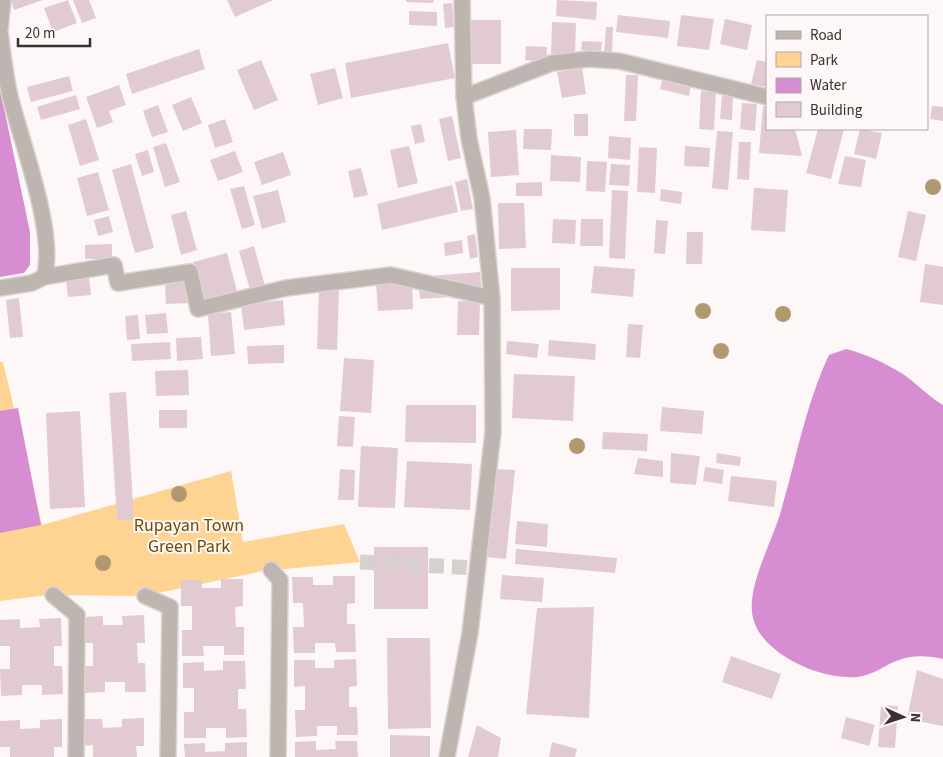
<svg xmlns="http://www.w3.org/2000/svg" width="943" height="757" viewBox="0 0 943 757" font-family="'Source Sans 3',sans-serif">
	<rect width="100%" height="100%" fill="#fdf8f7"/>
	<path fill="#ffd391" d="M0,362H3L42,525L231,471L243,542L344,524L360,562L263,571L144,596L47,595L0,601Z"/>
	<path fill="#d78dd1" d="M0,89L30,232V265L24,273L0,277Z
		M846,349C866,354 885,363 903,374C917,384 928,396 943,405V659C929,656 916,655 902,659C887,663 873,676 857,677C845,678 827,675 815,671C789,662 755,642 752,612C749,583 772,541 780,514C796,461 805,406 829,355Z
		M18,408L41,525L0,533V411Z"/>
	<path fill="#e2cad2" d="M11,0H43L14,10Z
		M68,0L77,23L53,32L44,8Z
		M73,0H89L96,18L82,23Z
		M227,0H273L235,17Z
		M406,0H434L433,3L406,2Z
		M557,0L597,2L596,20L556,16Z
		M452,3L454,27L445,28L443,4Z
		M409,11L437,12V26L409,25Z
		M618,15L670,21L668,38L616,32Z
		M681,15L714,19L709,50L677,46Z
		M725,19L752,25L747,50L720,44Z
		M470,20H501V64H471Z
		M552,22L576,23L575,57L551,56Z
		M606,27H613L612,53H604Z
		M582,41L602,42L601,51L581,50Z
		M448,43L455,78L351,98L345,63Z
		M526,46L547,47L546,62L525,60Z
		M199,49L205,69L132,94L126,74Z
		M261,60L278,100L254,110L237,70Z
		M757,60L767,62V87L751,84Z
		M335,68L343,98L318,105L310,74Z
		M582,68L586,94L562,98L557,72Z
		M626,75H638L636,121H624Z
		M69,76L73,91L31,102L27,87Z
		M663,78L691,85L689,96L660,89Z
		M119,85L126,105L109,111L113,122L97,128L86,97Z
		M701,91L716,92L714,130L699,129Z
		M76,95L80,109L41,120L37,107Z
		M722,95L733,96L732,120L720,119Z
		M191,97L202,123L183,131L172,105Z
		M742,103L757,104L755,131L740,129Z
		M158,105L168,132L152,137L143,111Z
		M763,106L767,107V129H795L802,156L759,153Z
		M932,106L943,107V121L930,119Z
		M574,114H588V136H574Z
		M452,116L461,158L448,161L439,119Z
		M86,119L99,160L80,166L68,125Z
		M225,119L233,142L215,148L208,125Z
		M421,124L425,142L415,144L411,126Z
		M524,129H552L551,150L523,149Z
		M818,129H844L831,179L806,173Z
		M860,129L882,133L876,159L854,154Z
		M516,130L519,175L491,177L488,132Z
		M717,131L733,132L728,190L712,188Z
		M609,136L631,138L630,160L608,158Z
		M739,142H751L749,180L737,179Z
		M166,143L180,182L165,187L153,147Z
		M409,146L418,183L398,188L390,150Z
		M685,146L710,148L709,167L684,166Z
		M639,147L657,148L655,193L637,192Z
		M148,150L154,172L142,176L135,154Z
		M235,151L243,172L218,181L210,160Z
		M283,152L291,175L262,185L254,162Z
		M551,155L581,157L580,182L550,181Z
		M845,156L866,160L861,187L838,184Z
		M587,161L607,162L605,192L586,191Z
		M131,164L154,248L135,253L112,170Z
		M611,164L630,165L629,186L609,185Z
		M361,168L368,195L354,198L348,171Z
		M98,172L109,210L87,216L77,178Z
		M467,179L473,209L461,211L455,182Z
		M542,182V196H516V183Z
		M452,185L458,212L382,230L377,204Z
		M244,186L255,225L242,229L230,189Z
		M754,188L788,190L785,232L751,230Z
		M661,189L682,192L681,204L660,201Z
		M278,190L286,222L262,229L253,196Z
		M612,190L628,191L625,259L609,258Z
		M498,203H524L526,248L499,249Z
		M186,211L197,250L181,255L171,215Z
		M908,211L926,215L916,261L898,257Z
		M109,216L113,232L98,236L94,220Z
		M553,219L576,220L575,244L552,243Z
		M581,219H603V246H580Z
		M656,220L668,221L665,254L654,253Z
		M687,232H703L702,264H686Z
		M475,234L478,257L470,259L467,236Z
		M462,240L463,253L445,256L444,243Z
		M112,244V259H85V245Z
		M254,246L265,286L250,290L239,251Z
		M227,253L237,291L203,300L193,262Z
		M925,264L943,267V305L920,302Z
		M594,266L635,269L633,297L591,293Z
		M511,268H560V310L511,311Z
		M480,272L482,295L420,299L418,277Z
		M89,277L91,295L68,297L66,279Z
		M188,281L189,303L166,304L165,282Z
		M412,281L413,309L378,311L376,283Z
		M319,287L339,288L337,350L317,349Z
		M19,298L23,337L10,338L6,300Z
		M283,300L285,325L244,330L241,305Z
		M458,301L480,302L479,335H457Z
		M231,312L235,354L211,356L208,314Z
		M166,313L168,333L147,334L145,315Z
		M138,315L140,339L127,340L125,316Z
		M628,324L643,325L640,358L626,357Z
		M201,337L203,359L177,361L176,338Z
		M549,340L596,344L595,360L548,356Z
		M507,341L539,344L537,358L506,354Z
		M170,342L171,359L132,361L131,344Z
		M284,345V363L248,364L247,346Z
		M344,358L374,360L371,413L340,411Z
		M188,370L189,395L156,396L155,371Z
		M514,374L575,376L573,421L512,418Z
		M126,392L134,519L117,520L109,393Z
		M406,405H476V443L405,442Z
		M662,407L704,411L702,434L660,431Z
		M159,410H187V428H159Z
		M80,411L85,507L50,509L46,413Z
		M339,416L355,417L353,447L337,446Z
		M603,432L648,434L647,451L602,449Z
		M361,446L398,448L395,508L358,507Z
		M671,453L700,456L696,485L670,483Z
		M717,453L741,457L740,466L716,463Z
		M638,458L663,461V477L634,474Z
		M407,461L472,464L470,510L404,507Z
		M705,467L724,470L722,484L703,481Z
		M340,469L355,470L354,500H338Z
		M496,469L515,470L506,559L487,557Z
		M731,476L777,481L774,507L728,501Z
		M517,521L548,524L547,547L515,544Z
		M374,547H428V609H374Z
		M516,549L617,558L615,573L515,564Z
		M502,575L544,578L542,602L500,599Z
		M333,576H355V603L347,604V624H355L356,652H336L335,643H315V653H294L293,627H304L303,603H293L292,577H313V585H333Z
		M221,579H243V606L235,607L236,627H244V655H224V646H203L204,656H182V630H192V606H181V580H202V588H221Z
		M594,607L589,718L526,714L537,608Z
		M144,615L145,643H137L138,663H145L146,692H125V682H105V692L84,693L83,666H93V643H83L82,617L103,616V625H123L122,616Z
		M61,618L62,646H54V666H62L63,694L42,695V685H22V695L1,696L0,669H10V646H0V620L20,619V628L40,627L39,619Z
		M387,638H430L431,728L388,729Z
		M731,656L781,674L772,699L722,682Z
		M356,659L357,686L349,687V707H357L358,735H337V726H317V736L296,737L295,710H305V686L294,687V660H315V668H334V660Z
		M223,661H245L246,689H238V709H246L247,737L226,738V728H206V738H184V712H194V688H183V663L204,662V671L223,670Z
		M917,670L943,679V726L907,719Z
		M881,705L898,706L895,748L878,747Z
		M846,717L875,725L869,746L841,738Z
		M144,718V746H136L137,757H93V745L82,746V719H102L103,728L122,727V719Z
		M62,719V747H54V757H10V747H0V721L20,720V729L40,728V720Z
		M477,725L501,738L498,757H468Z
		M390,735L430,736V757H390Z
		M316,741V750L336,749L335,741H357L358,757H295V742Z
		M247,742V757H185L184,744L205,743V752L225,751V743Z
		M552,742L577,749L575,757H549Z"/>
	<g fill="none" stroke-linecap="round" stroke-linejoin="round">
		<path stroke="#d6d0cf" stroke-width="15" stroke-dasharray="15 8" stroke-linecap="butt" d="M360,562L477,568"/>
		<g stroke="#dad4d3" stroke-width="18">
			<path id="pedestrian" d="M271,570L280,580
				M53,595L77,615
				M145,596L170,607"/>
		</g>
		<g stroke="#dad4d3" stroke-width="18">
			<path id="minor" d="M0,30L3,0
				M0,32C3,53 5,75 10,96C21,141 57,235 44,277L32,283L0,288
				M464,97L552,63L589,59L619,61L767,97
				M44,277L114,265L118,283L190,272L198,309L286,288L391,275L492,298
				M76,757L77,615
				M168,757L170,607
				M278,757L280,580
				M447,757L470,633L493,432L492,298L482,198L469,139L464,97L462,0"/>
		</g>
		<use href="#pedestrian" stroke="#beb5b0" stroke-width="15"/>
		<use href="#minor" stroke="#beb5b0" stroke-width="15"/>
	</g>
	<g fill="#b0996f">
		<circle cx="933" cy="187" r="8"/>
		<circle cx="703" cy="311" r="8"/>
		<circle cx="783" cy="314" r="8"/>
		<circle cx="721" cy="351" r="8"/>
		<circle cx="577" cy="446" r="8"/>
		<circle cx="179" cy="494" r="8"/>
		<circle cx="103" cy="563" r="8"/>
	</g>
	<g text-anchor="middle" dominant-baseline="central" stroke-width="4" stroke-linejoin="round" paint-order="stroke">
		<g font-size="18" fill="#714c00" stroke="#fdf8f7">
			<text x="189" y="525">Rupayan Town<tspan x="189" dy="21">Green Park</tspan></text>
		</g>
	</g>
	<rect x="766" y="15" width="162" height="115" fill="#fdf8f7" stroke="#afa8a7"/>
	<rect x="776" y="31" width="25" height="8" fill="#beb5b0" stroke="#afa8a7"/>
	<text x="810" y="40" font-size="15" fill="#3b3130">Road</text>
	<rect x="776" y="52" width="25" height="15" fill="#ffd391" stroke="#afa8a7"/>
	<text x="810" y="65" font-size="15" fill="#3b3130">Park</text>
	<rect x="776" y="78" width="25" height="15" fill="#d78dd1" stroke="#afa8a7"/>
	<text x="810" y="90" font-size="15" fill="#3b3130">Water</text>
	<rect x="776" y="102" width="25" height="15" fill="#e2cad2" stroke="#afa8a7"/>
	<text x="810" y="115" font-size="15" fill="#3b3130">Building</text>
	<g transform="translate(903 717) rotate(93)" stroke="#fdf8f7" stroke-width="4" paint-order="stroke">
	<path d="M0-4L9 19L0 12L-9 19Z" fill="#3b3130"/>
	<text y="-8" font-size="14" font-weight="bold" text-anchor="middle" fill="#3b3130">N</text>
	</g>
	<path d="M18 38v8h72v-8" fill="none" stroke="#3b3130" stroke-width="2.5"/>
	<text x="25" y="38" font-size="15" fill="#3b3130" stroke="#fdf8f7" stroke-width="4" paint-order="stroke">20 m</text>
</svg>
